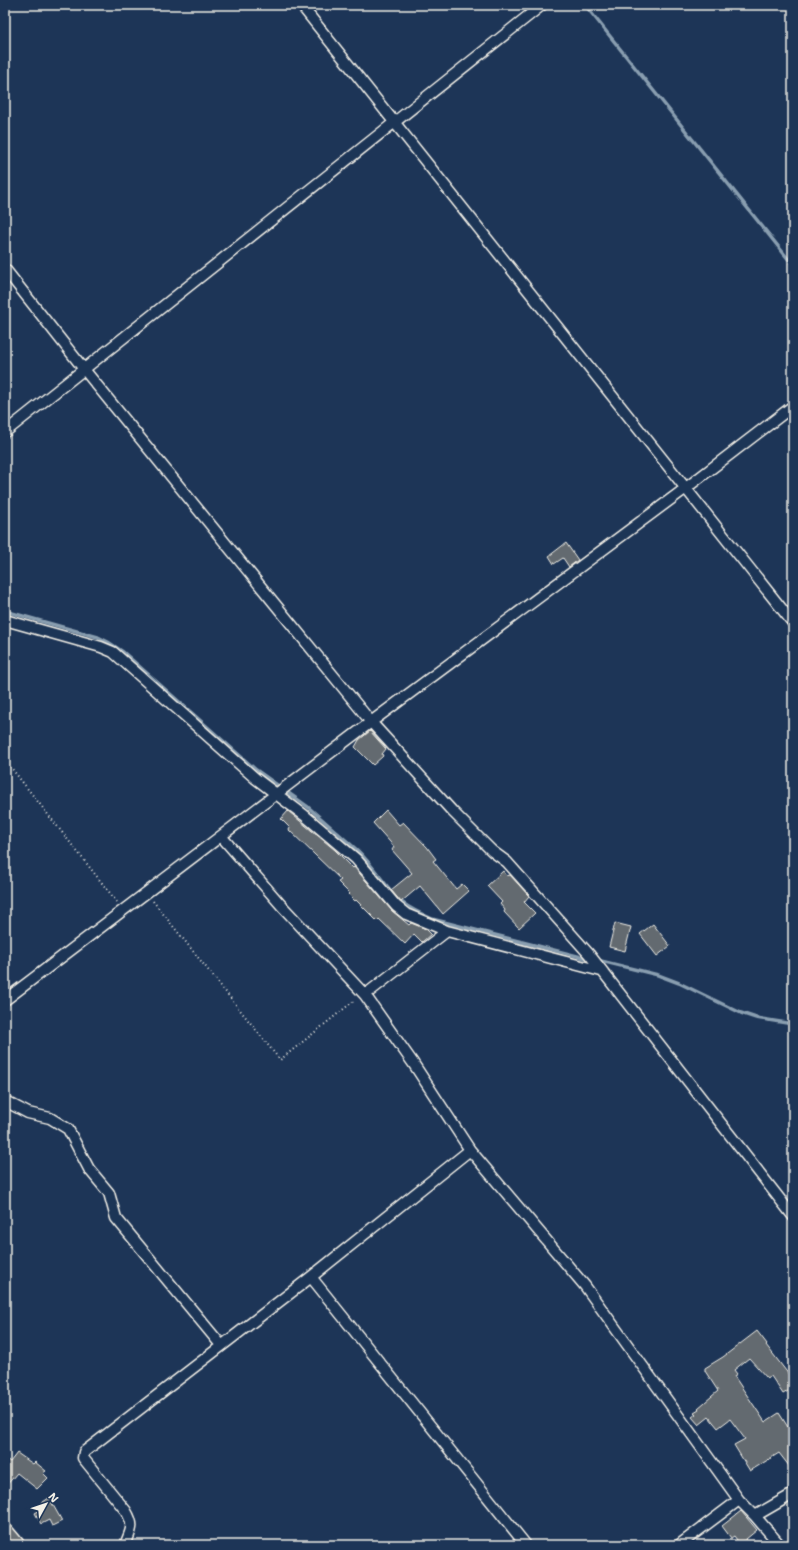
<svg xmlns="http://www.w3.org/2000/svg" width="798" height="1550" viewBox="0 0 798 1550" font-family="'Shantell Sans',sans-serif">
	<rect width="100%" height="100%" fill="#1d3557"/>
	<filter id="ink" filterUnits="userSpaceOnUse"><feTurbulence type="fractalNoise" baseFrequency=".025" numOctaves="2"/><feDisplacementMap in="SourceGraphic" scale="8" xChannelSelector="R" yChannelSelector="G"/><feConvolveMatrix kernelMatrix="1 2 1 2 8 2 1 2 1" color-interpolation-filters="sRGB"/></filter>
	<g filter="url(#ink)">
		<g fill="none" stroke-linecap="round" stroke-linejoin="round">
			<path stroke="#899eb0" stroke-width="3.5" d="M585,5L793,265
				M5,611L98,637L108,642L123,652L256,770L308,807L357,850C372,864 383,883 397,898C406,908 420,913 432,919L589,959
				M597,960L658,975L679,983L741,1013L756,1018L793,1024"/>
		</g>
		<path fill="#636a6f" stroke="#f4f1e8" d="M566,543L578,560L569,567L563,558L554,564L549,556Z
			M370,731L386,749L382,754L383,756L373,765L355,747L359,740Z
			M386,810L399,825L403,822L427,847L436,859L433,861L456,889L462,884L469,891L443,914L420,886L401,902L391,890L412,873L392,850L394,847L390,842L373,823Z
			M288,811L335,850L353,868L354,867L392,911L409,925L411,923L426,929L431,934L422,942L414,934L405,944L379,919L377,921L356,900L355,901L348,894L349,893L338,882L341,880L289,830L290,828L281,819Z
			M503,871L507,876L510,875L529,896L524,902L535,913L519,928L504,912L505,910L500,904L502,902L487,886Z
			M615,923L631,927L625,951L609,947Z
			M653,924L670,946L657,956L640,934Z
			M757,1331L767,1344L766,1345L793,1380V1388L783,1394L771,1376L767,1378L749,1358L734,1370L737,1374L734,1376L765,1422L779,1413L793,1435V1471L779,1453L750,1471L734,1445L745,1439L730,1419L718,1428L709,1417L699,1425L692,1417L696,1414L694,1412L699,1409L698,1408L718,1391L705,1371V1368L723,1357Z
			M17,1453L33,1464L35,1462L46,1471L43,1473L48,1478L37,1489L17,1473L5,1487V1458L10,1462Z
			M49,1498L62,1521L52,1526L49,1520L41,1524L35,1513L42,1509L40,1504Z
			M741,1511L757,1530L740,1544L734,1536L731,1538L722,1526Z"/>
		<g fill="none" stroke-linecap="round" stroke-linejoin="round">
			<g stroke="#f4f1e8" stroke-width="13">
				<path id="minor" d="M301,5L793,623
					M5,269L87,373L371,722L452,811L492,851L507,862L589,954L793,1216
					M5,432L542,5
					M5,620L101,647L113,652L255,778L304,815L356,859L396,906L406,914L447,931
					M221,836L281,905L365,995L413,1063L470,1150L585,1286L739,1500L755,1516L780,1545
					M365,995L447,931L601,971
					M5,1000L371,722L686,488L793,406
					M5,1101L28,1113L50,1118L68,1129L89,1169L109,1193L116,1218L221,1345
					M311,1277L526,1545
					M755,1516L793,1494
					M125,1545C131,1530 135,1526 126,1511L83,1458L84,1452L311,1277L470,1150
					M679,1545L739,1500"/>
			</g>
			<g stroke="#f4f1e8" stroke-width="19">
				<path id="primary" d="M5,1532L16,1545"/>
			</g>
			<path stroke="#f4f1e8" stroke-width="2" stroke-dasharray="1 3" stroke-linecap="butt" d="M5,760L117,902
				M153,901L280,1060L355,1000"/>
			<use href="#minor" stroke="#1d3557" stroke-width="10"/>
			<use href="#primary" stroke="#6b6f75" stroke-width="16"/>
		</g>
	</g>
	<rect width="798" height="1550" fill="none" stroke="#1d3557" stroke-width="20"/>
	<rect x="10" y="10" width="778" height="1530" fill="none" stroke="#f4f1e8" stroke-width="1.5" filter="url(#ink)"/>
	<g transform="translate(46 1504) rotate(50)" stroke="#1d3557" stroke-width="3" paint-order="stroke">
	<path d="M0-3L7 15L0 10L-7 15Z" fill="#f4f1e8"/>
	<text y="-6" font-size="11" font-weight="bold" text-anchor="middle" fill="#f4f1e8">N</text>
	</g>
</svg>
